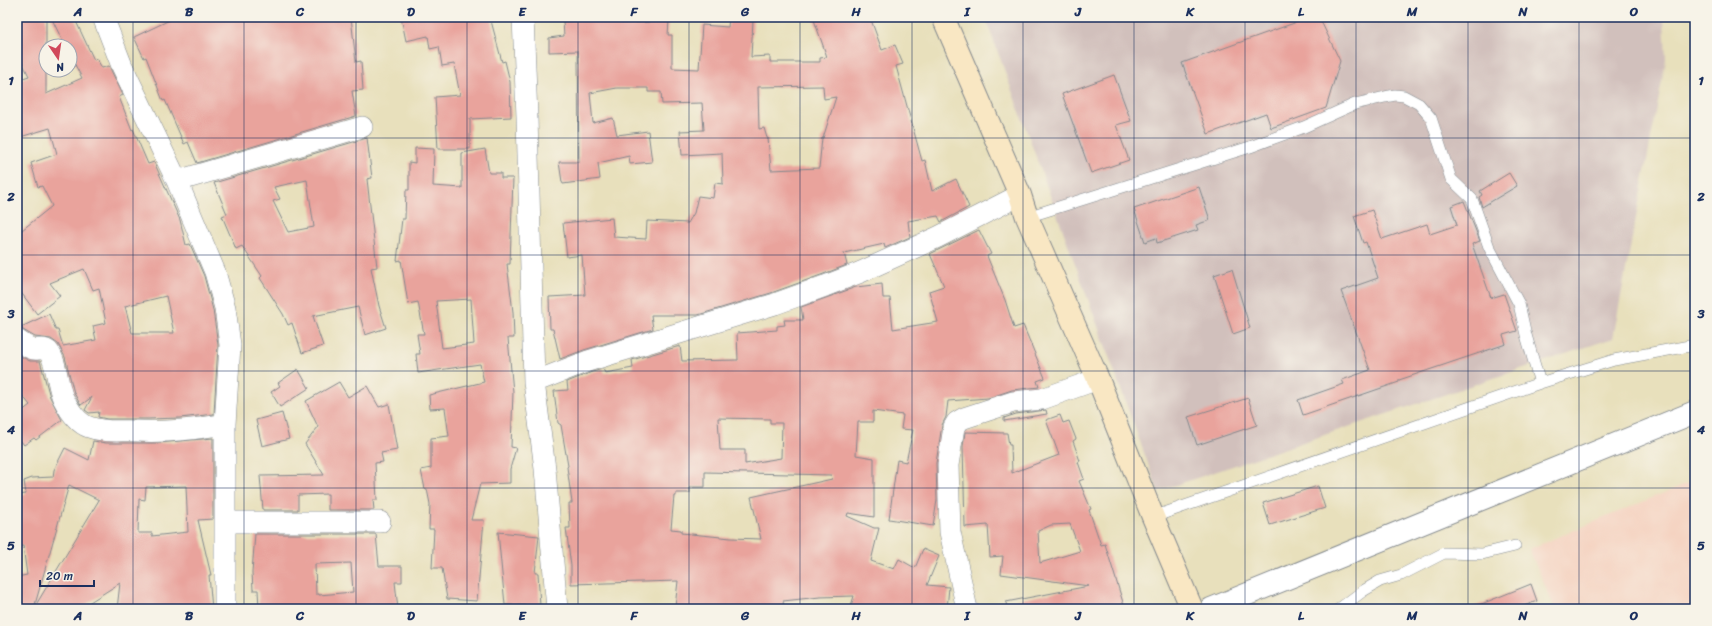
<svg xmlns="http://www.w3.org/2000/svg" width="1712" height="626" viewBox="0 0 1712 626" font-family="Sriracha,sans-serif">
	<rect width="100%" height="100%" fill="#f7f3e8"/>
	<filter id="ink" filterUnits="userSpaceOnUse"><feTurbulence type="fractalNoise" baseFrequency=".025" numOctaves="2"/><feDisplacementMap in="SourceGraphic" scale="8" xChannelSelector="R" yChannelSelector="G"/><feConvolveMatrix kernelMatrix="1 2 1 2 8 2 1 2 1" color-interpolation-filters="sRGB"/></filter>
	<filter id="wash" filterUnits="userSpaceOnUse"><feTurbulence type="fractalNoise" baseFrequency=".012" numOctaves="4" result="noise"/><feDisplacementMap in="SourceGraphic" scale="16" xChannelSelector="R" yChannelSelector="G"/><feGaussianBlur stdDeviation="0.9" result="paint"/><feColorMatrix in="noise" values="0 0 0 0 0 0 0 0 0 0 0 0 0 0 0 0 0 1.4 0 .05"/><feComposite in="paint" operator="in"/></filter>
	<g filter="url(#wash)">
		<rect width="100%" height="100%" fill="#e8e0bc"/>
		<path fill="#f5d3c1" d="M1695,480V609H1555L1529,549Z"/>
		<path fill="#d1c0bc" d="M985,17H1664L1666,60L1613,338L1158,491Z"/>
		<g id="blocks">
			<path fill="#e9a39c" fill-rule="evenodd" d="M24,17H46V94L82,78L70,55V46H65L51,17H74L94,60L97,59L102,68L109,66L123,95L119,97L132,130L133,129L148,164L154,162L180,220L186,245L190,244L204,276L213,310L218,345L214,414L180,418L148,419H107L98,417L99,412L89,413L85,410L92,397L81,405L80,404L74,393L65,357L58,344L51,339L35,337L23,330L21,327L49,314L56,330H58L63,346L96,340L93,326L106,323L99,288L93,290L84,269L50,283L60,296L37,314L17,287V234L52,206L42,186L38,187L31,163L57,154L50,128L17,138V80L29,76L17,52V21L25,19ZM166,296L174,333H132L125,306Z
				M176,17H351L356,62L361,61L363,90L352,91L356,116L197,163L188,142L184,144L165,100L163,101L146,57L144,58L134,37Z
				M401,17H490L502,62L505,61L510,82L511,117L470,119V149H438L435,97L460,95L454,64L442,66L439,47L430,49L428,36L406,41Z
				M621,17V23L649,22V20H669L668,35H672V68L699,69L702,25L728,27L729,17H743V20H753L751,57L770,56V62H820V58L827,57L813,17H870L882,50L895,45L903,64L896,66L922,161L925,160L932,191L956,179L969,207L941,222L938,216L908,221L910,237L885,248L884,244L844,253L847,265L821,275L771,293L698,315H651L653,329L584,350L560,359L553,329H550L549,297L585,295L582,255L567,257L563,223L612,218L614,237L646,239L647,221L688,223L694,213L698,196L713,198L715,183L723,184L722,153L682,155L680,131L704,130L702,103L662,104L661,92H648V88H617L590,93L593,123L613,118L617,135L648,131L652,162L630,164L629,156L598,163L600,179L563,184L562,182L559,162H579L578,51L549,52V38L564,36L563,21ZM823,86L824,99L836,97L823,138H822L819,168L771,170L768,138H767L764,128L759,129L758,87Z
				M1311,17H1319L1340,61L1326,108L1271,128L1266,113L1208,134L1182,63Z
				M1114,75L1131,121L1116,125L1129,160L1091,173L1062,94Z
				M367,138L372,178L367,179L377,267L371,268L379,306L386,328L365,335L358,307L313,316L323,346L302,353L292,323L288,325L283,314L260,278L262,276L242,246L236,249L222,216L227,214L214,183ZM307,180L314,227L288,232L273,201L280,199L274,187Z
				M415,148L434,149L433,186L462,188V153L485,149L489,173H501V178H513L510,264H507L513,312L514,338H508L513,392L511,447L516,448L510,469V483L480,484L471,520H484L477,601L447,599L442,568H432L434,529H429L430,504L427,489H425L421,470L431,468V438L449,436L445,408L430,409L429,395L484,382L480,364L418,373L416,354H420L417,334H424L418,302L408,304L401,260L397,261L402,219H405L406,190H409V162L415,163ZM471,299L474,344L442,348L436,301Z
				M1509,173L1517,186L1482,207L1479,197L1482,195L1480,191Z
				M1199,187L1210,220L1196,225L1198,230L1157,243L1156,238L1145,242L1134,209Z
				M1464,201L1480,241L1472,244L1491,298L1504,294L1517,331L1503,335L1506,344L1399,380V382L1303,415L1298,400L1344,384L1342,380L1370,370L1341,291L1378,278L1366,242L1363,243L1354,216L1372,210L1382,239L1427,224L1430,234L1457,225L1451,206Z
				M979,230L991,254L987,256L1005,300L1014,328L1023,325L1045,378L1037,381L1039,387L1012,390L988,398L948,401L946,417L942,425L936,463L937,500L933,526L889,519L897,460L906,462L913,430L901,429L903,415L873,411V422H858L856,455L874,458V517L848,513L847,516L874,528H879L871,561L894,569L899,559L915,568L923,549L939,556L927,585L949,587L947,609H850L854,596L820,597L783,601L784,608L776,609H686L675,607L678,581L571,584V566L566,528H570L569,503H572L567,467L568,466L561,425L558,423L554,391L568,390L567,382L592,372L603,369L605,373L633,368L632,360L680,346L682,361L738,360L737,333L777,330V326L785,325L784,320H803L801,307L856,287L882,284L883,298H890L893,329L938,322L929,291L944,286L930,254ZM718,418L770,419V423H782L781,458L745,464V450H720ZM705,472L831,475L832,479L751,497L761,539L731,538L681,533V530L671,529L674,496H676V493H690V487H705Z
				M1232,269L1250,328L1233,334L1214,275Z
				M20,356L30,361H40L50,397L62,420L36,440L34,438L24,445L17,436V415L30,405L17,389V357Z
				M298,369L309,388L280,407L271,392L280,386L278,383Z
				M339,382L348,397L367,386L379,407L389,404L397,450L381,453L383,462L375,463L377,500H373L374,510H328V494L298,495V510H263L260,476L324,475L305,444L318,427L306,401Z
				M1248,398L1257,425L1197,445L1188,417Z
				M1046,410L1047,414L1004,421V418L1016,414Z
				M282,413L289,439L262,446L256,420Z
				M1060,415L1063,423L1069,421L1076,439L1073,441L1080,461L1078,462L1084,479L1079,481L1091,509L1089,510L1101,545L1105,544L1125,609H1007L1006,602L1089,586L1001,574L1003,556L990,557L988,525L965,527L963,446L965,432L1007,433L1009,445H1011L1012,473L1059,455L1046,420ZM1070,524L1080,551L1040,563L1038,531L1051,525Z
				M213,438V519L198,520L211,575H209L212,609H117L120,583L79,609H17V577L27,575L23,546L17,547V495L26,494L24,481L32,478L53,477L54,470L65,448L89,460L93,441L106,443H159ZM69,485L99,500L34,608ZM186,486L188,532L152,536V533H138L139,499L145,500L146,487Z
				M1318,486L1325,508L1270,525L1263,503Z
				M498,532L539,536L535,573H538L540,606L505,605Z
				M255,534H376L379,566H402V582H395L398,609H259L258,590H253L252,572ZM351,563L353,592L319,595V594H316L315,564Z
				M1531,584L1537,601L1516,609H1469Z"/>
		</g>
	</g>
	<g filter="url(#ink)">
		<use href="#blocks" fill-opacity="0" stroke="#82888d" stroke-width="1"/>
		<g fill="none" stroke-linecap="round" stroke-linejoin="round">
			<g stroke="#82888d" stroke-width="12">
				<path id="service" d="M1027,217L1250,147L1304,127L1355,104L1385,97L1395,95L1404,96L1419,104L1431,118L1451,179L1472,199L1489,247L1519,304L1526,335L1540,383
					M1153,517L1540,383L1614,360L1695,345
					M1339,609L1363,591L1380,581L1401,575L1444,553L1482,554L1515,546"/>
			</g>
			<g stroke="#82888d" stroke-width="22">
				<path id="minor" d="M103,17L122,66L177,181L215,272L225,308L230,345L225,424V609
					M523,17L527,117L534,382L545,469L557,609
					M177,181L362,127
					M17,340C22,343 28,348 33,349C38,350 44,347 48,351C57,361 57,385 63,398C68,408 77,423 89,427C104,433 121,430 137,431C167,433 196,429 225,424
					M534,382L588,361L775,304L825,286L861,272L938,237L1020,195
					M225,522H380
					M967,609L950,532L948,465L954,427L957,422L964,418L1013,402L1042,399L1098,379"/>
			</g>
			<g stroke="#82888d" stroke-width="24">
				<path id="tertiary" d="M1211,609L1695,412"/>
			</g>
			<g stroke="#82888d" stroke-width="24">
				<path id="secondary" d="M943,17L1020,195L1027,217L1098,379L1153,517L1192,609"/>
			</g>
			<use href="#service" stroke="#fff" stroke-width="11"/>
			<use href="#minor" stroke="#fff" stroke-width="21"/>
			<use href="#tertiary" stroke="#fff" stroke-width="22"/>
			<use href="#secondary" stroke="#f9e7c3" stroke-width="22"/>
		</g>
	</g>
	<path fill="none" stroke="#1b2f5e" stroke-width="1" stroke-opacity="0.55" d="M133,17V609M244,17V609M356,17V609M467,17V609M578,17V609M689,17V609M800,17V609M912,17V609M1023,17V609M1134,17V609M1245,17V609M1356,17V609M1468,17V609M1579,17V609M17,138H1695M17,255H1695M17,371H1695M17,488H1695"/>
	<rect width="1712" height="626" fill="none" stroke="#f7f3e8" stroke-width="44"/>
	<g transform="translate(58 58) rotate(167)"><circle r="19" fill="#f7f3e8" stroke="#9fa5b1"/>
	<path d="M0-3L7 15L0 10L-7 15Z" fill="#d1495b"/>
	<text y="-6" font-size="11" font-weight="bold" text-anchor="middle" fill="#1b2f5e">N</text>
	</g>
	<path d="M40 580v6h54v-6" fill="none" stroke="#1b2f5e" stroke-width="2"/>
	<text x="46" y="580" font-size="12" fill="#1b2f5e" stroke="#f7f3e8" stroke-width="3" paint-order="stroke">20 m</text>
	<rect x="22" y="22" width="1668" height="582" fill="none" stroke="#1b2f5e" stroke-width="1.5"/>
	<g font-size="13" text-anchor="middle" font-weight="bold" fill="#1b2f5e">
		<text x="78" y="16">A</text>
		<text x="189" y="16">B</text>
		<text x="300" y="16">C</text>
		<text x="411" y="16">D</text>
		<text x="522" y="16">E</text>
		<text x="634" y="16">F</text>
		<text x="745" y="16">G</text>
		<text x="856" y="16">H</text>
		<text x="967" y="16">I</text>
		<text x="1078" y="16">J</text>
		<text x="1190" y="16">K</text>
		<text x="1301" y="16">L</text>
		<text x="1412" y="16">M</text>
		<text x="1523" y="16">N</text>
		<text x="1634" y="16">O</text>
		<text x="11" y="85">1</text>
		<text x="1701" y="85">1</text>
		<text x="11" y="201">2</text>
		<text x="1701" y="201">2</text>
		<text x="11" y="318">3</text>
		<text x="1701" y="318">3</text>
		<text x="11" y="434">4</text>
		<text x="1701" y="434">4</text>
		<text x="11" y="550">5</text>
		<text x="1701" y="550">5</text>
		<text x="78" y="620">A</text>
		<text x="189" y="620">B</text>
		<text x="300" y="620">C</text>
		<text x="411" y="620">D</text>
		<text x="522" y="620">E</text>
		<text x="634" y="620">F</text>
		<text x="745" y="620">G</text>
		<text x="856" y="620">H</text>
		<text x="967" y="620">I</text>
		<text x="1078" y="620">J</text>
		<text x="1190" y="620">K</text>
		<text x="1301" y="620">L</text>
		<text x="1412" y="620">M</text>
		<text x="1523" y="620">N</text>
		<text x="1634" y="620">O</text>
	</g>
</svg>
